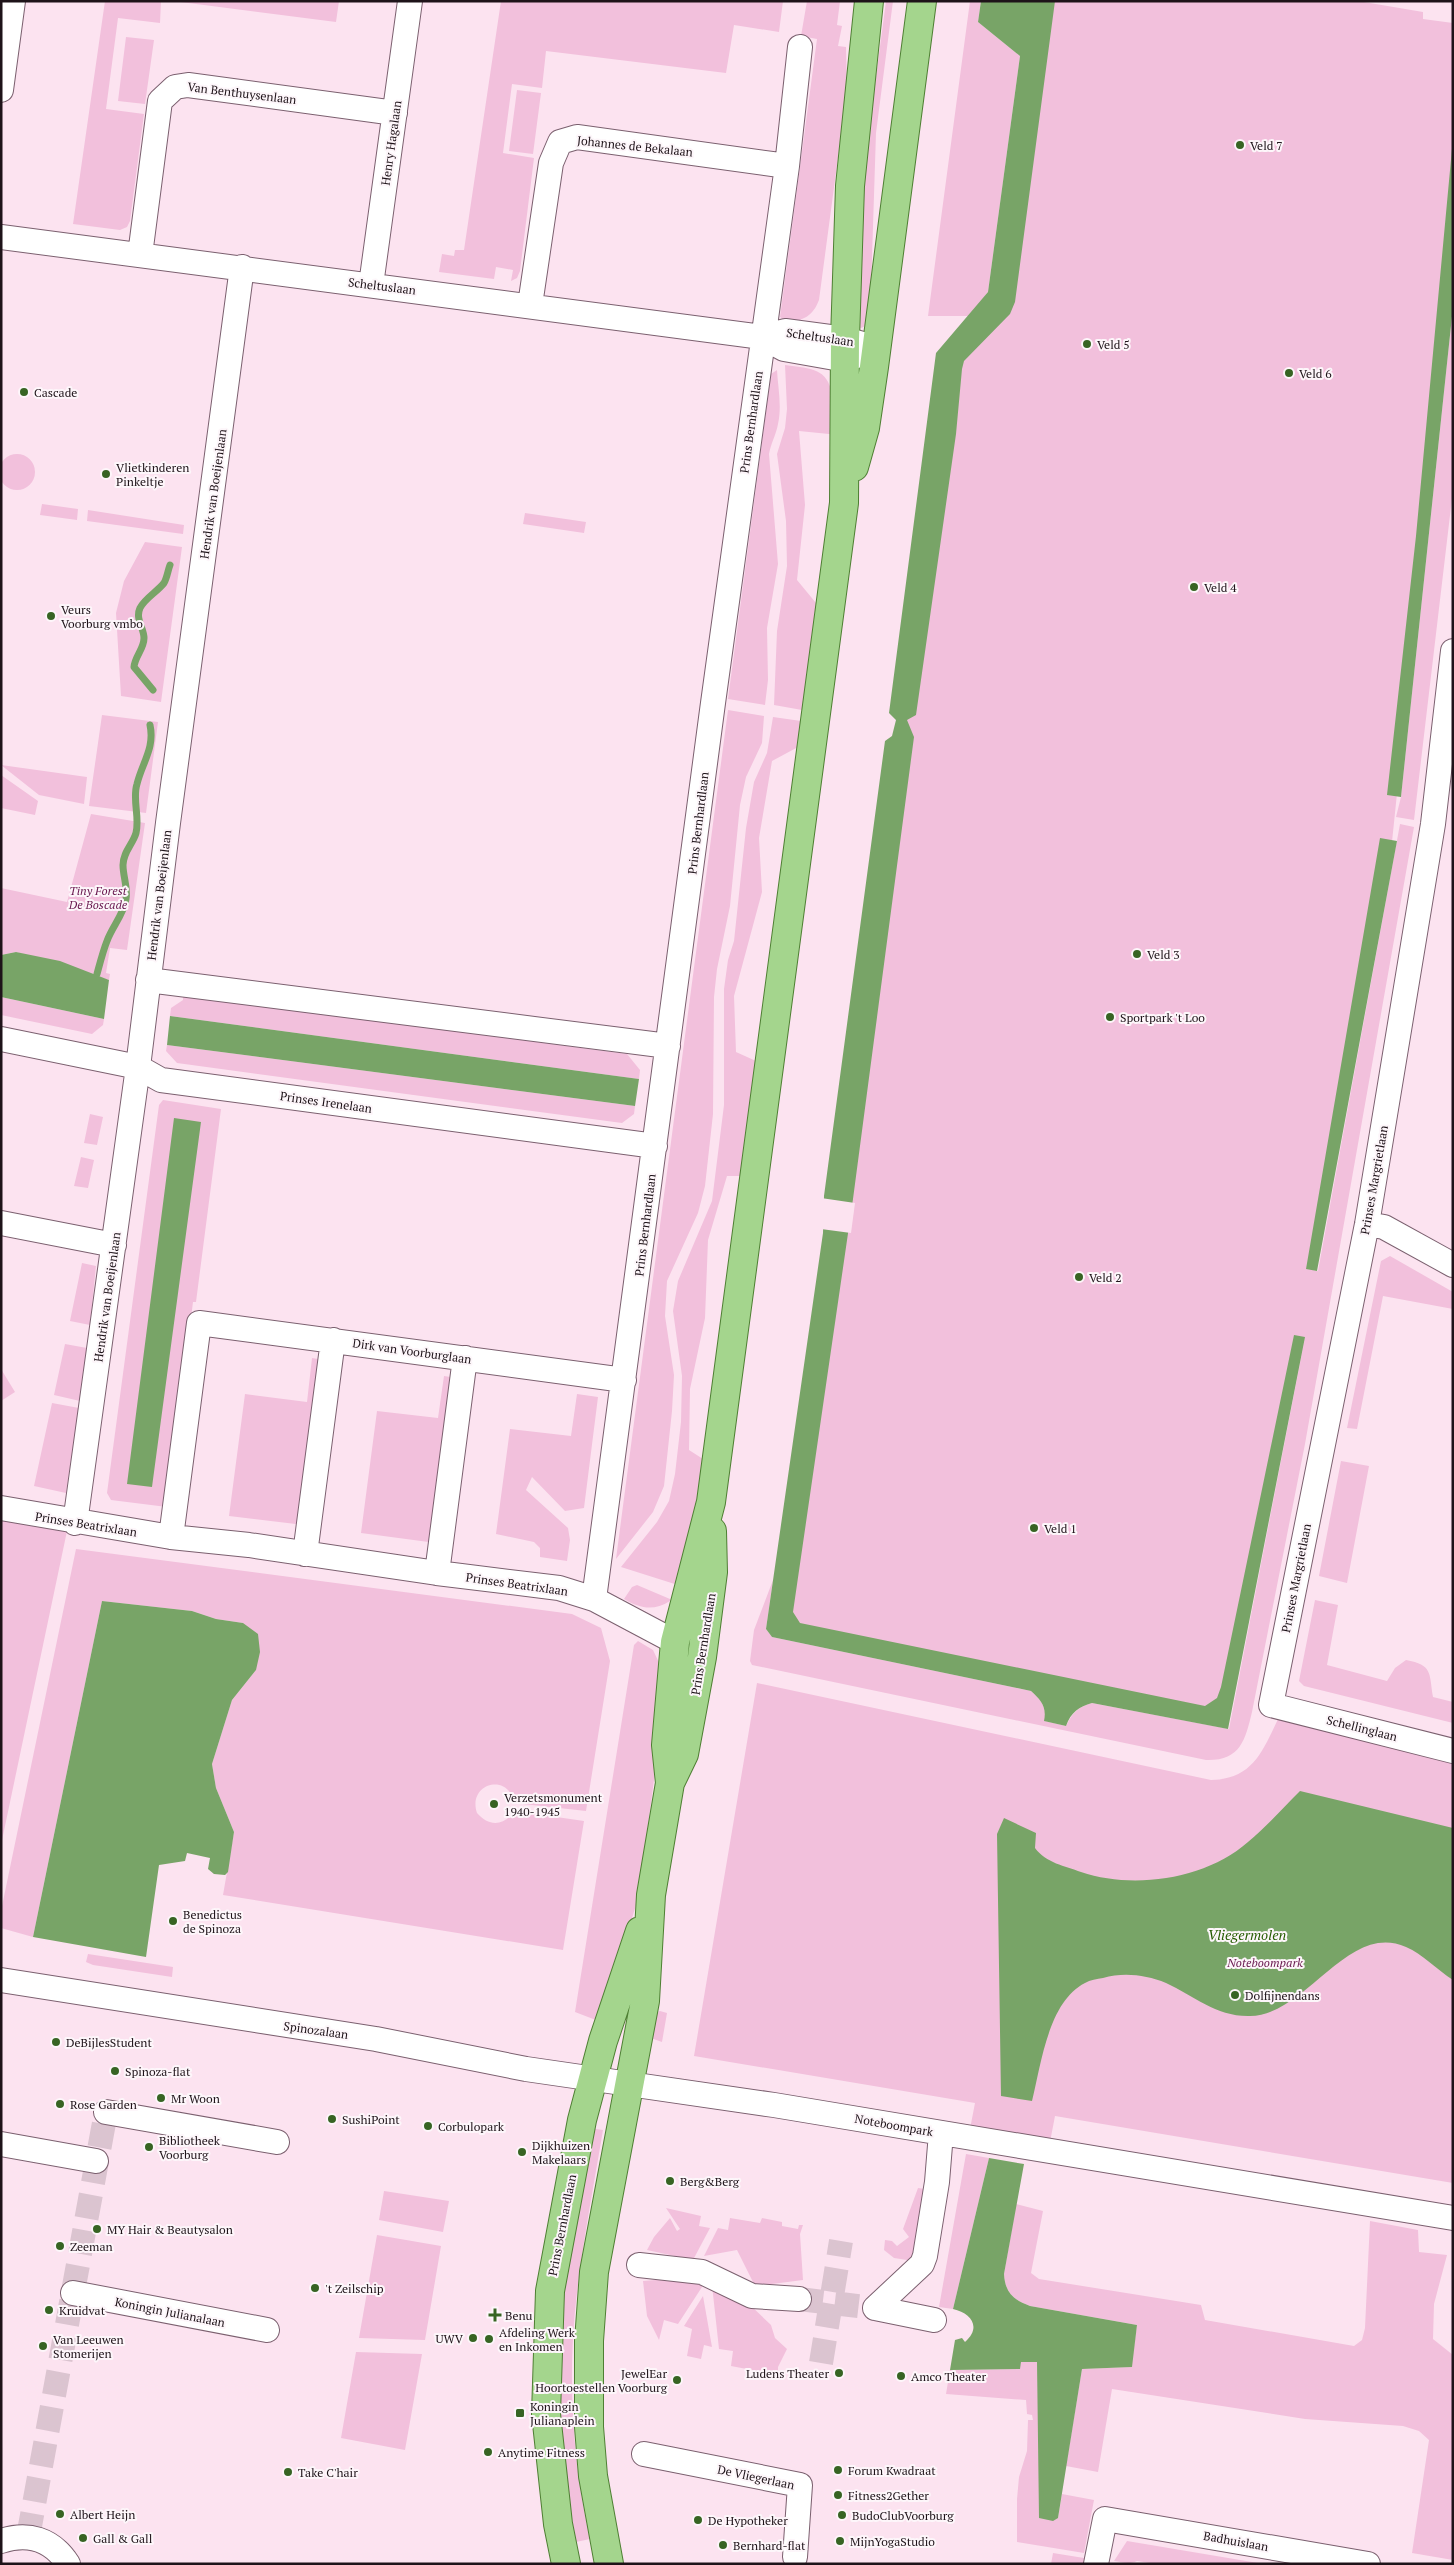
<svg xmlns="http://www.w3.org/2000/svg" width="1454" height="2565" viewBox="0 0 1454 2565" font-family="'PT Serif',serif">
	<rect width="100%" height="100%" fill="#fce3f0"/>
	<path fill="#f2c0dc" d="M105,1H161L160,23L118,18L106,109L144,114L130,221L127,227L120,230L73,224Z
		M173,1H339L336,22Z
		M501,1H783L779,32L734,25L726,73L546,51L542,88L512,84L503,153L534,158L520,271L517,278L511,281L513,270L496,267L494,279L439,272L442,254L454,256L455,250H464Z
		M807,1H840L837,25L842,26L838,46L846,47L847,90L819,300C813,316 803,321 787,322L780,317L817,39L801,36Z
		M886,1H893L876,133L870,320C866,326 863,329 855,328L859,206Z
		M970,1H981L978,22L1020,56L988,292L970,316H928Z
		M1040,1H1358L1423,12V19L1453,23V249L1392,842L1313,1270L1318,1271L1400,824L1414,827L1305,1444L1252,1712C1245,1741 1240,1761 1206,1760L752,1665L750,1661L754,1630L773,1580L766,1629L772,1637L1031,1691C1041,1700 1047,1707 1045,1721L1066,1726C1072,1713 1078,1707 1092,1703L1229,1729L1305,1337L1227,1719L777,1630L950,353L1001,293Z
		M126,37L154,40L145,104L118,101Z
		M517,90L541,93L533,154L509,151Z
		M1453,307V490L1414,820L1396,817L1401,797Z
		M785,365C805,368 826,367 831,390L839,389V435L799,431L805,505L797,580L816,603L802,710L774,705L777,631L787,566L786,521L777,454L785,428L787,409Z
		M777,370C778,388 782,406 778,424C776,435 771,443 769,454L778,564L767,628L768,680L765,705L728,699L771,374Z
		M-1 472a18 18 0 1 1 36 0a18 18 0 1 1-36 0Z
		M42,504L78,509L77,520L40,515Z
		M88,510L184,525L183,534L87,521Z
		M525,513L586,522L584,533L523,524Z
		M145,542L182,547L161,702L121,696L116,613L124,581Z
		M728,710L764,716L762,743L746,777L740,805L730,906L717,969L714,997L713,1114L705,1186L698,1213L667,1281L665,1316L674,1375L672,1411L664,1486L653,1512L616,1559Z
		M102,715L158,722L146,813L89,806Z
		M773,717L801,721L798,747L772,761L759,838L762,892L734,996L736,1052L756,1061L741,1176H727L708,1240L705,1318L690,1389L689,1450L703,1459L698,1502L681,1586L621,1567L657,1522L669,1501L675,1474L681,1422L682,1376L673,1311L678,1281L712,1201L724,1105V989L728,960L734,941L746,828L754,782L767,753Z
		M1,765L87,777L84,804L39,795Z
		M1,775L38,801L35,815L1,808Z
		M91,814L145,823L127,950L110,948L106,973L110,974L109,980L16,952L1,955V888L67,902Z
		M183,995L627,1054L640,1070L639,1079L170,1016L171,1008L183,1000Z
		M1,997L104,1019L103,1025L92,1034L1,1015Z
		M167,1045L635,1106L634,1114L622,1123L177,1063L166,1051Z
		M163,1100L221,1109L196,1302H193L167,1507L111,1500L107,1493L159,1105Z
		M90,1114L103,1117L97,1145L84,1143Z
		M81,1157L94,1160L88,1188L74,1186Z
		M1390,1256L1453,1292V1309L1383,1296L1357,1429L1347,1428L1381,1261Z
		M82,1263L96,1266L90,1325L70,1321Z
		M65,1344L87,1348L80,1401L54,1395Z
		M312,1358L324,1360L304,1525L229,1516L245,1394L307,1402Z
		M1,1369L15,1392L1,1401Z
		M444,1376L457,1378L436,1543L361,1533L377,1411L438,1418Z
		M577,1394L598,1397L584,1508L565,1511L532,1477L526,1490L568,1528L570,1540L567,1561L540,1557V1548L534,1542L496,1534L510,1429L571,1436Z
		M52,1403L79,1408L66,1493L34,1486Z
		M1341,1461L1369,1466L1347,1583L1319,1576Z
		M1,1519L67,1531L1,1845Z
		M76,1549L572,1614L601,1628L610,1661L586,1811L514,1803C509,1772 467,1783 477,1813C489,1827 504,1826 515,1811L584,1821L563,1950L223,1895L234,1832L216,1788L212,1764L232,1700L256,1670L243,1623L216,1619L192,1611L102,1601L33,1937L1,1928V1911Z
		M637,1585L670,1599V1601C654,1611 641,1609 624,1599L632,1587Z
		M1315,1600L1338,1605L1327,1665L1387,1681L1395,1668L1406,1660C1433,1665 1429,1673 1433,1697L1453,1702V1723L1304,1686L1299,1681Z
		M638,1641L653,1650L662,1669L657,1757L639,1895L601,2022L575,2012L634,1645Z
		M757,1683L1211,1780C1252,1779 1262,1753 1278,1719L1453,1759V2183L1055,2116L1050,2142L970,2129L975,2103L694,2056Z
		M88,1954L173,1967L172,1977L93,1965L86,1962Z
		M660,2011L667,2013L662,2042L645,2036L652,2014Z
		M589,2128L603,2130C593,2190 581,2251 575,2311C568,2386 573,2466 590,2539L576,2542C563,2467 555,2389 561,2312C566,2250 579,2189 589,2128Z
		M966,2154L989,2158L953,2309L939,2307Z
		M918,2188L932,2190L920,2262L894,2258L884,2250L885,2240L892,2241L897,2246L909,2237L903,2229Z
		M384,2191L449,2201L443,2232L379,2220Z
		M1016,2204L1043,2211L1031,2273L1039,2279L1201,2305L1205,2320L1354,2346L1362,2340L1365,2328L1370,2221L1418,2230L1419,2252L1447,2255L1434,2304L1433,2339L1453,2355V2560L1412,2553L1429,2440L1419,2431L1403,2426L1305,2419L1112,2389L1098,2472L1066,2466L1082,2369L1131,2367L1137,2325L1030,2306C1013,2300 1005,2292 1004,2274Z
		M666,2208L701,2216L699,2226L710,2228L693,2260L647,2250L654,2237L670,2218L677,2231L680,2229Z
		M730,2218L760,2223L762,2218L782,2222V2226L798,2229L799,2225H803L800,2234L803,2280L755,2286L737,2250L704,2256L718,2228L728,2230Z
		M377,2235L441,2246L425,2340L359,2338Z
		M692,2277L700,2282L702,2287L678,2324L664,2320L659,2340L647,2316L643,2281Z
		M712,2285L747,2302L771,2325L775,2338L787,2349L778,2367V2380L757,2376V2371L731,2366L733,2351L719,2349Z
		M703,2296L712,2347L704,2345L701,2359L687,2356L692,2329L684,2326Z
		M356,2352L422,2354L405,2450L341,2438Z
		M1021,2362H1037L1058,2518L1062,2494L1094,2500L1084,2553L1017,2542V2499L1019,2477L1027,2451L1028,2420H1033L1032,2415L1027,2414L1026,2400L946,2394L950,2370L1019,2369Z
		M1127,2541L1264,2564H1157L1137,2561C1129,2565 1122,2562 1114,2561Z
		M1053,2553L1084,2558L1083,2564H1051Z"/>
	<path fill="#78a467" d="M981,1H1055L1015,302L1010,314L964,361L962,369L956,434L916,715L907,720L914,737L853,1199L793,1612L800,1623L1205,1706L1217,1698L1221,1687L1294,1335L1305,1337L1228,1729L1092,1703C1079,1707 1071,1712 1066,1726L1044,1721C1047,1707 1041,1700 1031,1691L772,1637L766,1629L823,1233L824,1196L885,741L892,736L896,720L889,713L936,353L988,292L1020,56L978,22Z
		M1453,138V307L1401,797L1387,795L1416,536Z
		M1380,838L1397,841L1317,1271L1306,1269Z
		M16,952L60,961L109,980L104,1019L1,997V955Z
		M170,1016L639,1079L635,1106L167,1045Z
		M174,1118L201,1122L152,1487L127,1484Z
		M102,1601L192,1611L216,1619L243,1623L258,1634L260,1652L256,1670L232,1700L212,1764L216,1788L234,1832L228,1872L225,1875L214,1874L208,1869L210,1858L187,1853L185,1861L159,1865L146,1957L33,1937Z
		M1300,1791L1453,1828V1980C1437,1970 1423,1954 1406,1947C1348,1921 1307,2015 1250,2016C1217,2017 1194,1996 1166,1983C1146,1975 1124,1972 1103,1978C1097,1979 1090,1980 1085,1983C1048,2002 1041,2065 1032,2101L1001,2096L997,1834L1004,1818L1036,1833L1035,1848C1046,1863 1065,1866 1081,1872C1134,1890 1206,1879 1248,1842C1266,1827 1283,1808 1300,1791Z
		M989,2158L1024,2164L1004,2274C1005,2292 1013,2300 1030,2306L1137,2325L1132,2367L1082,2369L1058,2518L1053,2521L1039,2518L1037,2362H1021L1020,2369L950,2370L955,2340L962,2338L965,2342C982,2327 971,2313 953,2309Z"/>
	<path fill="#fce3f0" d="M821,1198L855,1203L851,1233L821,1229Z"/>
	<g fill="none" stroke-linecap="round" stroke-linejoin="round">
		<path stroke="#78a467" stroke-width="7" d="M153,690L134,667C135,656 144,649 144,638C144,628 135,619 140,608C145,598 157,592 164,583C167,578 168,570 170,565
			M97,974C100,963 103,951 107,941C112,927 124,914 126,899C128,887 123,877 123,865C123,852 133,844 136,833C140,817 132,799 137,784C142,763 155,748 150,725"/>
		<path stroke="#dbc4d0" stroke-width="24" stroke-dasharray="24 12" stroke-linecap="butt" d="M799,2299L875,2308
			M821,2363L841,2241
			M28,2537L106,2112"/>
		<g stroke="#7b606f" stroke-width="26">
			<path id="minor" d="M1,90L13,1
				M1,237L762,337L784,349L846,360L877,348
				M140,255L160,101L175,87L188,85L395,113
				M371,285L410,1
				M530,305L551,163L560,142L577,137L787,166
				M762,337L785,331L845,339L863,344
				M1453,651L1433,824L1367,1224L1271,1705L1453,1751
				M148,980L668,1046
				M1,1039L138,1067L161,1080L655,1146
				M1,1223L114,1245
				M1367,1224L1384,1227L1453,1265
				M1,1508L171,1537L249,1545L437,1573L559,1588L594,1599L675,1642
				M75,1523L138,1067L168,823L242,267
				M171,1537L199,1323L624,1380
				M305,1554L333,1340
				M437,1573L465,1358
				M594,1599L713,703L787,166L800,47
				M1,1980L376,2039L526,2069L774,2105L1453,2218
				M106,2112L277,2142
				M1,2144L96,2161
				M639,2265L702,2272L752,2296L799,2299
				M73,2293L267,2330
				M875,2308L922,2264L925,2256L937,2182L941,2133
				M875,2308L934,2320
				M644,2454L800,2485L795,2557
				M1,2541C28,2532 52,2539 68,2564
				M1096,2564L1105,2519L1368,2564"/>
		</g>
		<g stroke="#4e7f33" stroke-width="30">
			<path id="major" d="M854,467L865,428L874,367L922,1
				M670,1783L666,1745L675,1642L711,1502L844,503L845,339L850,186L869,1
				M566,2564L558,2524L546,2414L550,2291L582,2120L603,2041L640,1931
				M609,2564L593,2476L589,2427V2341L594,2272L645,2001L651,1895L670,1783L684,1754L702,1657L713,1572L712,1531"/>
		</g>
		<use href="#minor" stroke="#fff" stroke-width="24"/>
		<use href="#major" stroke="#a4d58d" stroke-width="28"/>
	</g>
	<g fill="#376423" stroke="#fdf6fa" stroke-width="2">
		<circle cx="1240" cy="145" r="5"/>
		<circle cx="1087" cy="344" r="5"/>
		<circle cx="1289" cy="373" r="5"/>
		<circle cx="24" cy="392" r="5"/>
		<circle cx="106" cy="474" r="5"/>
		<circle cx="1194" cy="587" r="5"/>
		<circle cx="51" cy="616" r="5"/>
		<circle cx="1137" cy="954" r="5"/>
		<circle cx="1110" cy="1017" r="5"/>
		<circle cx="1079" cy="1277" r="5"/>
		<circle cx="1034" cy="1528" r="5"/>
		<circle cx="494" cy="1804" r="5"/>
		<circle cx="173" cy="1921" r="5"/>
		<circle cx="1235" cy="1995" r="5"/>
		<circle cx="56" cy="2042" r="5"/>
		<circle cx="115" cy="2071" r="5"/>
		<circle cx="161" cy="2098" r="5"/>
		<circle cx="60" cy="2104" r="5"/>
		<circle cx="332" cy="2119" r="5"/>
		<circle cx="428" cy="2126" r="5"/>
		<circle cx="149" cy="2147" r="5"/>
		<circle cx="522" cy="2152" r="5"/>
		<circle cx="670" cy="2181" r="5"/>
		<circle cx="97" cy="2229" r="5"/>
		<circle cx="60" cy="2246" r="5"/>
		<circle cx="315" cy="2288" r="5"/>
		<circle cx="49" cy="2310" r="5"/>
		<path d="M492.5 2307.5h5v5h5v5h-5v5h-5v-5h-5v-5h5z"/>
		<circle cx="473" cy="2338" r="5"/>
		<circle cx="489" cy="2339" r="5"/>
		<circle cx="43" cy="2346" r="5"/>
		<circle cx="839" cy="2373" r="5"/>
		<circle cx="901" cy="2376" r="5"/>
		<circle cx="677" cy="2380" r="5"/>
		<rect x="515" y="2408" width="10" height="10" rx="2.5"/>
		<circle cx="488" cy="2452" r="5"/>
		<circle cx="838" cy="2470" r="5"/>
		<circle cx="288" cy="2472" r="5"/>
		<circle cx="838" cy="2495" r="5"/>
		<circle cx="60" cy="2514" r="5"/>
		<circle cx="842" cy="2515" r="5"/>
		<circle cx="698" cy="2520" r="5"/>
		<circle cx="83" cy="2538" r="5"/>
		<circle cx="840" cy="2541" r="5"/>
		<circle cx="723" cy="2545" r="5"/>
	</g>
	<g text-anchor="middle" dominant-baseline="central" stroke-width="4" stroke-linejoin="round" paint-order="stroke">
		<g font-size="12" fill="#1e1319" stroke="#fdf6fa">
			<text transform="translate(242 93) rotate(7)">Van Benthuysenlaan</text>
			<text transform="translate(391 143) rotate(-82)">Henry Hagalaan</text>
			<text transform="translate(635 146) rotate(6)">Johannes de Bekalaan</text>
			<text transform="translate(382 286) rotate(7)">Scheltuslaan</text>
			<text transform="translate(820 337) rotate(8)">Scheltuslaan</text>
			<text transform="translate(751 422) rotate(-82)">Prins Bernhardlaan</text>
			<text transform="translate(213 494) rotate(-82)">Hendrik van Boeijenlaan</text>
			<text transform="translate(698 823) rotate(-83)">Prins Bernhardlaan</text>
			<text transform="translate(159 895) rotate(-83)">Hendrik van Boeijenlaan</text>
			<text transform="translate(326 1102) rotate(8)">Prinses Irenelaan</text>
			<text transform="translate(1374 1180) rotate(-80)">Prinses Margrietlaan</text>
			<text transform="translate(645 1225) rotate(-83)">Prins Bernhardlaan</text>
			<text transform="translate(107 1297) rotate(-82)">Hendrik van Boeijenlaan</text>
			<text transform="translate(412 1351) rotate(8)">Dirk van Voorburglaan</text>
			<text transform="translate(86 1524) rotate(9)">Prinses Beatrixlaan</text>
			<text transform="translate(1296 1578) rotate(-79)">Prinses Margrietlaan</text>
			<text transform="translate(517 1584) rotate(8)">Prinses Beatrixlaan</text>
			<text transform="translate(703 1644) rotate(-81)">Prins Bernhardlaan</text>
			<text transform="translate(1362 1728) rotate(14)">Schellinglaan</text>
			<text transform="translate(316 2030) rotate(8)">Spinozalaan</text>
			<text transform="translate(894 2125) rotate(10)">Noteboompark</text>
			<text transform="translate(562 2225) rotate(-79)">Prins Bernhardlaan</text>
			<text transform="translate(170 2312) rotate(11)">Koningin Julianalaan</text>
			<text transform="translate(756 2477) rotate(12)">De Vliegerlaan</text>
			<text transform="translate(1236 2541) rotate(10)">Badhuislaan</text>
		</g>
		<g font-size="12" fill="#1e1319" stroke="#fdf6fa" text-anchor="start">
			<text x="1250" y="145">Veld 7</text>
			<text x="1097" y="344">Veld 5</text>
			<text x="1299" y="373">Veld 6</text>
			<text x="34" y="392">Cascade</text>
			<text x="116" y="467">Vlietkinderen<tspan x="116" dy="14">Pinkeltje</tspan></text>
			<text x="1204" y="587">Veld 4</text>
			<text x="61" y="609">Veurs<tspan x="61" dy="14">Voorburg vmbo</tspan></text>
			<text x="1147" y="954">Veld 3</text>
			<text x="1120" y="1017">Sportpark 't Loo</text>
			<text x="1089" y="1277">Veld 2</text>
			<text x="1044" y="1528">Veld 1</text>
			<text x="504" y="1797">Verzetsmonument<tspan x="504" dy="14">1940-1945</tspan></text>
			<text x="183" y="1914">Benedictus<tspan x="183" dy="14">de Spinoza</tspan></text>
			<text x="1245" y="1995">Dolfijnendans</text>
			<text x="66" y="2042">DeBijlesStudent</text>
			<text x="125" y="2071">Spinoza-flat</text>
			<text x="171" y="2098">Mr Woon</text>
			<text x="70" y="2104">Rose Garden</text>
			<text x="342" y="2119">SushiPoint</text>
			<text x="438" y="2126">Corbulopark</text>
			<text x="159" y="2140">Bibliotheek<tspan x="159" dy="14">Voorburg</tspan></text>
			<text x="532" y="2145">Dijkhuizen<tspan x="532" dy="14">Makelaars</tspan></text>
			<text x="680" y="2181">Berg&amp;Berg</text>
			<text x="107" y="2229">MY Hair &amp; Beautysalon</text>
			<text x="70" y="2246">Zeeman</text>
			<text x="325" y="2288">'t Zeilschip</text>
			<text x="59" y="2310">Kruidvat</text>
			<text x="505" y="2315">Benu</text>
			<text x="499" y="2332">Afdeling Werk<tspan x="499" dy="14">en Inkomen</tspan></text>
			<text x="463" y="2338" text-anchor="end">UWV</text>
			<text x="53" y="2339">Van Leeuwen<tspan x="53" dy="14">Stomerijen</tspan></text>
			<text x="667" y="2373" text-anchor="end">JewelEar<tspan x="667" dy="14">Hoortoestellen Voorburg</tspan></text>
			<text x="829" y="2373" text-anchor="end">Ludens Theater</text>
			<text x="911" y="2376">Amco Theater</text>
			<text x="530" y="2406">Koningin<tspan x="530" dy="14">Julianaplein</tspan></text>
			<text x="498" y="2452">Anytime Fitness</text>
			<text x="848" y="2470">Forum Kwadraat</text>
			<text x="298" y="2472">Take C'hair</text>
			<text x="848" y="2495">Fitness2Gether</text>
			<text x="70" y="2514">Albert Heijn</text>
			<text x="852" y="2515">BudoClubVoorburg</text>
			<text x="708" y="2520">De Hypotheker</text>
			<text x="93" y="2538">Gall &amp; Gall</text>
			<text x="850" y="2541">MijnYogaStudio</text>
			<text x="733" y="2545">Bernhard-flat</text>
		</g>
		<g font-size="12" font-style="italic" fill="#69184f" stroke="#fdf6fa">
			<text x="98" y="890">Tiny Forest<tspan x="98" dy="14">De Boscade</tspan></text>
			<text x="1265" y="1962">Noteboompark</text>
		</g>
		<g font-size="14" font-style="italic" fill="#255c00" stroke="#fdf6fa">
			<text x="1247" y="1934">Vliegermolen</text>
		</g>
	</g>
	<rect width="1454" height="2565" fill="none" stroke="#1e1319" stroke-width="5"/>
</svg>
